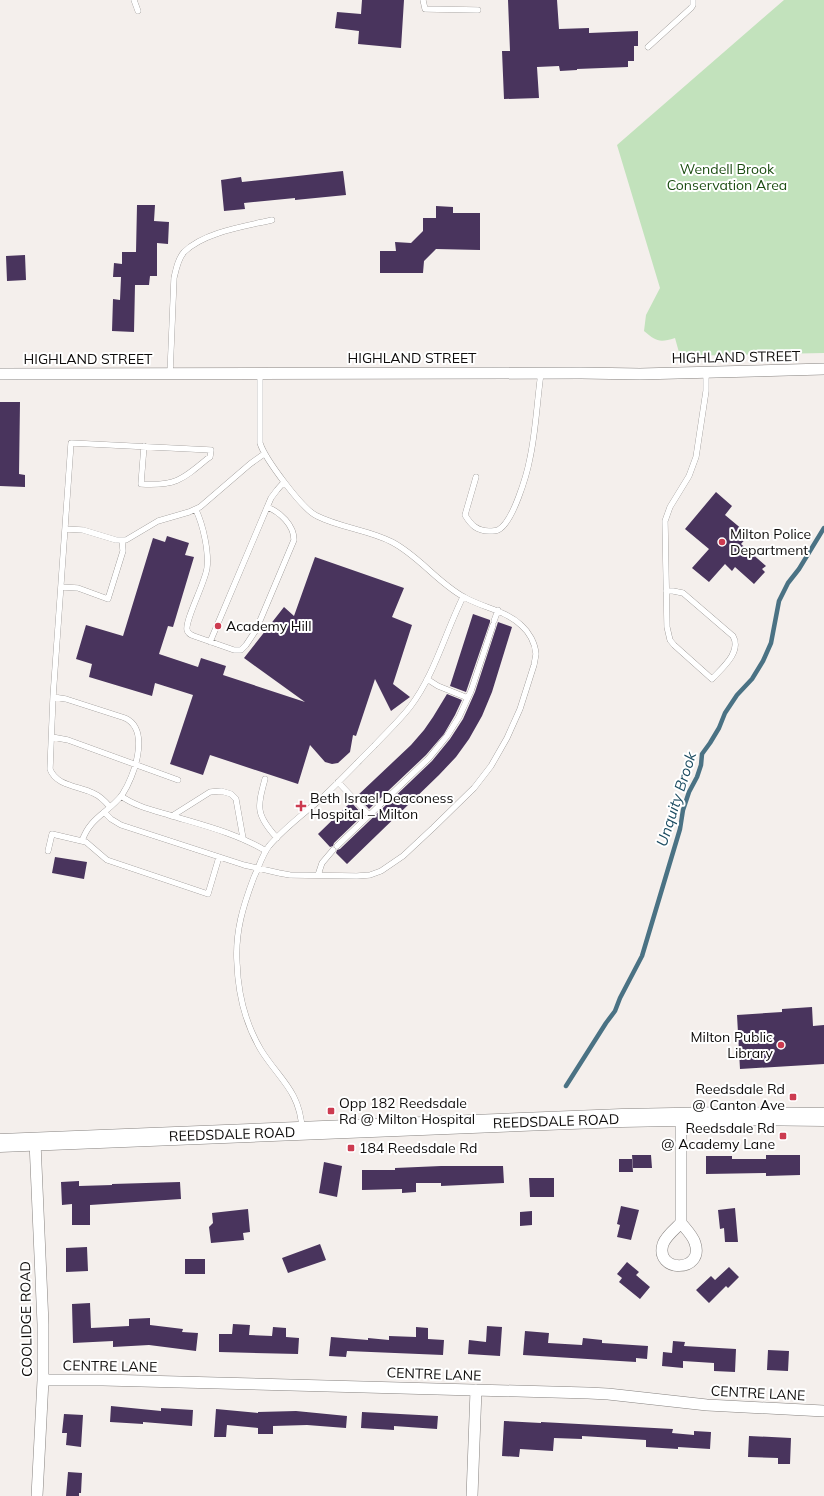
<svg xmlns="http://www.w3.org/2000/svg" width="824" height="1496" viewBox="0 0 824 1496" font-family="Mulish,sans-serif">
	<rect width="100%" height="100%" fill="#f4efec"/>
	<path fill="#c2e2bc" d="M784,0H824V353L680,356L675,338C659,343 656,341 644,331L646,315L660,288L617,145Z"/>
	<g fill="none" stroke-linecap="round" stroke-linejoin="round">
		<path stroke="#4a7284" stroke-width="4.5" d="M566,1086L606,1023L615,1011L620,998L642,956L680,829L683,810L689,792L697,777L701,765L702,754L710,743L719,728L725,713L737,695L752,679L763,661L771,643L779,601L788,583L799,569L824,528"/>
	</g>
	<path fill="#49345d" d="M362,0H404L401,48L358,44L359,31L335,28L337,12L361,14Z
		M508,0H557L559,29L589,28V33L638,31V46H634V61H628V67L577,69V70L560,71L559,66L537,67L539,98L504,99L502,51H510Z
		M343,171L346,195L295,200V198L244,203L245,209L224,211L221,180L241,177L242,182Z
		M137,205H155L154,221L169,222L168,244L157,243V276H150L149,285H135L134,332L112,331L113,299L120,300L121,277H113L114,263L122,264V252H136Z
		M436,206L453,207V213H480V250L436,249L424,261L423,273H380V251H396L395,242L411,243L423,231V218H436Z
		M25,255L26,280L7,281L6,256Z
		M0,402H20L19,474L25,475V487L0,486Z
		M716,492L732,506L725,515L749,535L741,544L766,566L762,569L765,572L754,584L735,567L732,571L725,564L709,582L692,568L709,549L685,529Z
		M167,536L189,543L185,555L194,557L173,627L168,626L159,654L198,667L201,658L226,666L223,675L305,702L244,658L284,607L294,616L315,557L404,588L392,617L412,625L393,684L410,697L391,711L375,679L356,736L353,735L350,752L338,763L332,764L325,762L310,745L298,784L210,755L203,775L170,764L193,695L155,683L152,696L89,677L92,664L76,659L86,625L123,636L153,538L165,542Z
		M473,614L490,620V622L466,692L450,686Z
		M498,622L512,627L492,692L482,716L469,739L456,757L439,775L347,864L336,853L337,850L340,849L432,761L450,739L463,719L475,692Z
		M447,694L462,700L455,715L444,734L426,755L369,809L357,796L411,745L424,730L433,717Z
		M351,802L363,815L334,843L333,846L330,847L318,834Z
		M55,857L87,862L84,879L52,873Z
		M812,1007L813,1026L824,1025V1064L740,1069L737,1015L782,1012V1009Z
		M632,1155H651L652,1168H633Z
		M766,1155H800V1175L766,1176V1173L706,1174V1156H732V1159H766Z
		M619,1159H632L633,1172H619Z
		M324,1162L342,1166L337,1197L319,1193Z
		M441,1166H503L504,1183L441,1186V1183H416V1192L402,1193V1189L362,1190V1170H395V1168Z
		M529,1178H554V1197H530Z
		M79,1181V1186L112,1185V1184L180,1182L181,1199L90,1205V1225H72V1204L62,1205L61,1182Z
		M621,1206L639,1210L631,1240L617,1237L620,1225L617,1224Z
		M735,1208L738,1242H725L724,1228L720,1229L718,1210Z
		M248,1209L250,1232L243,1233L244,1240L211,1243L209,1227L213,1223L212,1213Z
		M532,1211V1225L520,1226V1212Z
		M320,1244L326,1260L288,1273L282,1258Z
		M87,1247L88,1271L66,1272V1248Z
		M185,1259H205V1274H185Z
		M627,1262L639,1272L636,1275L650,1287L640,1299L619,1282L622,1278L617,1274Z
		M729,1267L739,1277L728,1288L726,1286L709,1303L696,1290L711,1276L715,1280Z
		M90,1303L91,1328L129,1326V1319L150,1318V1325L183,1329L182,1332L198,1333L196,1351L149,1345L113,1347V1341L73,1343L72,1304Z
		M233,1324L250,1325L249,1335L272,1336L273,1327L286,1328V1337L299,1338L298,1354L219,1352V1334H232Z
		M487,1326L502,1327L500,1356L468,1354L469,1340L486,1342Z
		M416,1327L428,1328V1339L444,1340L443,1355L347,1351L346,1357L329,1356L331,1337L368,1340V1338L389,1340V1336L416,1337Z
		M525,1331L549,1333L548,1343L582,1345L583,1338L602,1340V1343L648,1346L647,1359L636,1358V1362L523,1355Z
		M673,1341L685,1342L684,1346L736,1349L735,1372L714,1371V1363L683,1361V1368L662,1366L663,1352L672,1353Z
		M768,1350L789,1351L788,1371L767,1370Z
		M111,1406L161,1411V1408L193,1410L192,1426L143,1422V1424L110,1422Z
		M216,1409L258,1413V1412L296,1411L347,1416L346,1428L307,1425L273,1426V1434H258V1428L227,1425L226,1437H214Z
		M362,1412L438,1416L437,1429L394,1426V1430L361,1428Z
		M64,1414L83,1415L81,1447L66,1445L67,1433H62Z
		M504,1421L541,1423V1422L673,1429L672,1433L694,1435V1431L711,1432L710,1449L678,1447V1449L646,1447V1440L582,1436V1439L554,1438L553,1451L520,1449L519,1457L502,1456Z
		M749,1436L791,1438L790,1464H778V1458L748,1457Z
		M68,1472L82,1473L81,1493H79V1496H66Z"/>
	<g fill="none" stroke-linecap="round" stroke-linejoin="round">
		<g stroke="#878380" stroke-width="6">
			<path id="service" d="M134,0L138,11
				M423,0L425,9L478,10
				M648,47L691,8L693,5V0
				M170,374L174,278C176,269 178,259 184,252C204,232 246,226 272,220
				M476,477L465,515C471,525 477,531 489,531C492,531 496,531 498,530C513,523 527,474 530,458C536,430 537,401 541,373
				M196,510C203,525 209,551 207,568C205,583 185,620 187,630C188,634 191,635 194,636L234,650H241L246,645L256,630L294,540C294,525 280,512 267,507
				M65,529L83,530L116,540H126L158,521L189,512L200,507L250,464L264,454
				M61,587L78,588L108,599L123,551L122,540
				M666,591H673L683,593L733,636C742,652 722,668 712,679L674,645L670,640L667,627L665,521L670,507L689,476L696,457L706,391V372
				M494,621L498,610
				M210,642L271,498L277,490L284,482
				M427,679L438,686L468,698
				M53,697L66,699L125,718C151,730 134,777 122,795C108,813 90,817 82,841
				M52,737L68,740L178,780
				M265,779C257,808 256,815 277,838
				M338,782L369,815
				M121,796C135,806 152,810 169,815C202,825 236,833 266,851
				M110,807C105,801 100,796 93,793C79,786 56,786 50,769L53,697L71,443L211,450L210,457L207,459C182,480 175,486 141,484L144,446
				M104,812L111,819L121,825L244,865L279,873L290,875L357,876L370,875L381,871L403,856L433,828L474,788L491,766L507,738L520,709L534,665L536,654C535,643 529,632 521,625C505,610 483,608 464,597C438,583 419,556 392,542C369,530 341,528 317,516C303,510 265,459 260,443V373
				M172,816L210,792L221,791L231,794L236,799L243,838
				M337,846L429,758L447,736L459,717L471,691L493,625
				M48,851L52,834L86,842L107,860L208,894L219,857
				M318,875L322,863L333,850
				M302,1129C300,1091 279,1079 261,1050C245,1023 238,993 237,963C235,932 243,906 254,877C259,867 262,855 269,846C284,828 305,813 323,797C340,781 357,763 374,746C386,733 399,721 410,707C435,674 445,633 463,597"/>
		</g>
		<g stroke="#878380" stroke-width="12">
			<path id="minor" d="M0,374L581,373L640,374L824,369
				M681,1116V1223
				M35,1142L43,1324V1380L37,1496
				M681,1223C686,1229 693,1236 695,1243C705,1273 654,1273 663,1244C666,1236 675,1229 681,1223Z
				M43,1380H103L588,1393L608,1394L707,1405L824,1411
				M472,1496L476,1390"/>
		</g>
		<g stroke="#878380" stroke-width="19">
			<path id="primary" d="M0,1143L622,1118L725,1116L824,1117"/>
		</g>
		<use href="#service" stroke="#fff" stroke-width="5.5"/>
		<use href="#minor" stroke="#fff" stroke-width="11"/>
		<use href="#primary" stroke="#fff" stroke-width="18"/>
	</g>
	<g fill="#cc3b50" stroke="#fff" stroke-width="1.5">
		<circle cx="722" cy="542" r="4"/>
		<circle cx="218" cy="626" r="4"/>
		<path d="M299 800h4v4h4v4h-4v4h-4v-4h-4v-4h4z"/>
		<circle cx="781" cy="1045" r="4"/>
		<rect x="789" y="1093" width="8" height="8" rx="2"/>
		<rect x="327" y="1107" width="8" height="8" rx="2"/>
		<rect x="779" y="1132" width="8" height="8" rx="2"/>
		<rect x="347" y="1144" width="8" height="8" rx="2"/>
	</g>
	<g text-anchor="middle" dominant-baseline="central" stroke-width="4" stroke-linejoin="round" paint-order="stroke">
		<g font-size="14" fill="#1c4d12" stroke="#fff">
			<text x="727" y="169">Wendell Brook<tspan x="727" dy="16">Conservation Area</tspan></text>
		</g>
		<g font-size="14" fill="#0e0c0b" stroke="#fff">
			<text transform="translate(736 357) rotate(-1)">HIGHLAND STREET</text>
			<text x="412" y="358">HIGHLAND STREET</text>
			<text x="88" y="359">HIGHLAND STREET</text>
			<text transform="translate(556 1121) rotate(-2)">REEDSDALE ROAD</text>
			<text transform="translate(232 1134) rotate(-2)">REEDSDALE ROAD</text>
			<text transform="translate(26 1319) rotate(-91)">COOLIDGE ROAD</text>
			<text transform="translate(110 1366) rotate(1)">CENTRE LANE</text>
			<text transform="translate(434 1374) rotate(2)">CENTRE LANE</text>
			<text transform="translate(758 1393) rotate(3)">CENTRE LANE</text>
		</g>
		<g font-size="14" fill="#0e0c0b" stroke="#fff" text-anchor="start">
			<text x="730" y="534">Milton Police<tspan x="730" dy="16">Department</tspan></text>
			<text x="226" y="626">Academy Hill</text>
			<text x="310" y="798">Beth Israel Deaconess<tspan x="310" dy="16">Hospital – Milton</tspan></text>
			<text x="773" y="1037" text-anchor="end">Milton Public<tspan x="773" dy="16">Library</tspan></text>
			<text x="785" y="1089" text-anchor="end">Reedsdale Rd<tspan x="785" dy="16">@ Canton Ave</tspan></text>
			<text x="339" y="1103">Opp 182 Reedsdale<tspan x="339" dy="16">Rd @ Milton Hospital</tspan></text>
			<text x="775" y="1128" text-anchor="end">Reedsdale Rd<tspan x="775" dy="16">@ Academy Lane</tspan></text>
			<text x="359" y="1148">184 Reedsdale Rd</text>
		</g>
		<g font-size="15" font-style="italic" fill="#1c4c61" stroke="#fff">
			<text transform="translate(676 799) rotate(-72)">Unquity Brook</text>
		</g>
	</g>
</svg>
